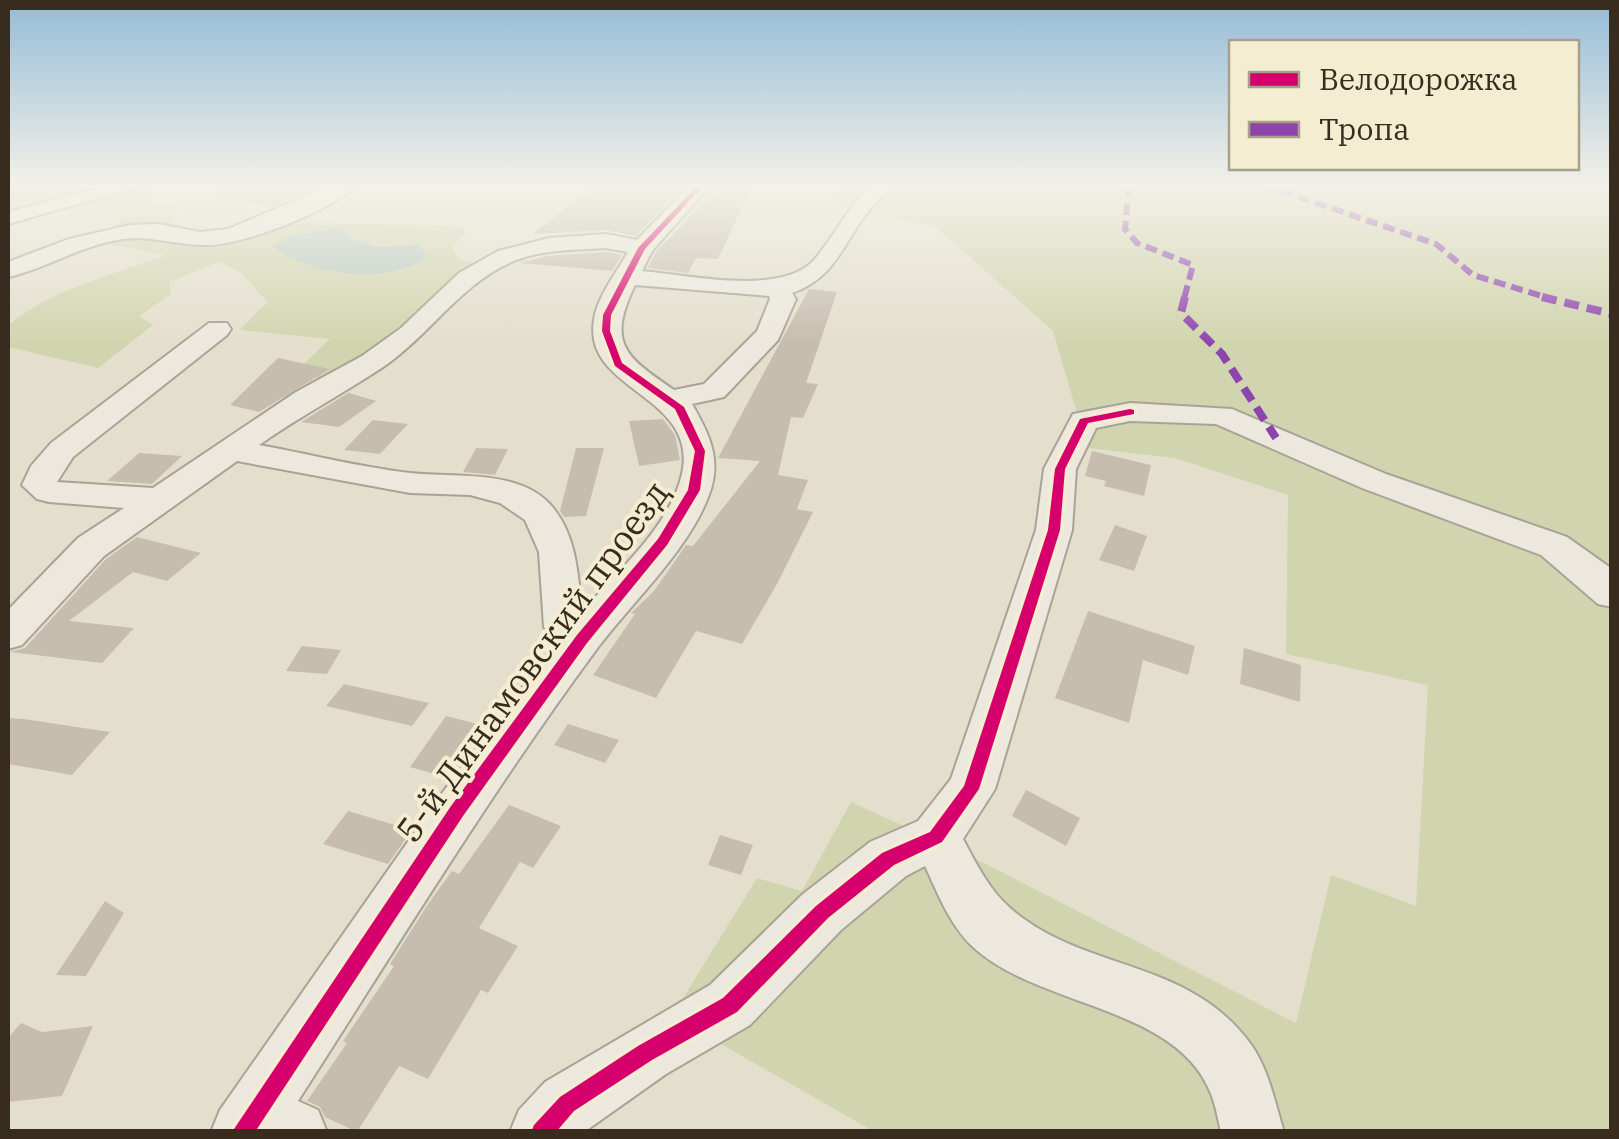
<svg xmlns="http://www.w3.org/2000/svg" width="1619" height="1139" viewBox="0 0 1619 1139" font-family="'IBM Plex Serif',serif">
	<rect width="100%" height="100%" fill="#e4dfcd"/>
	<path fill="#d1d5af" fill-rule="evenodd" d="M8,185H160L152,188L149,201L179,206L170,230L103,233L125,218L80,204L8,221Z
		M844,185H1611V1131H873L672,1016L757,878L802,891L851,802L974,858L1296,1023L1331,875L1416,906L1428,685L1286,654L1288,495L1175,458L1087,448L1053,331L935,226L832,206Z
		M291,222L451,226L467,230L452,246L458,258L480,267L403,334L330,380L293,374L330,339L240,330L267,302L242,273L219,262L169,282L171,294L139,316L153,325L98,368L8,347V326C49,289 114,275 166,255L90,241L109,236L186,242ZM342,227C363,251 391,244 420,245L427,257C390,289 318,270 278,250L294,235Z"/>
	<path fill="#b8c9c0" d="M342,227L352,238L375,246L420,245L427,257C391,287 307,274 272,246L294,235Z"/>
	<path fill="#c7bdae" d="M219,185H324L270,207L218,195Z
		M595,185H655L682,188L636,236L606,230L533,234Z
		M719,187L751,188L718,259L696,258L688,273L648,268L655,253Z
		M606,252L622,255L612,271L520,263L548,256Z
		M809,289L837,292L806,383L818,384L803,418L791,417L778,475L808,480L797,509L813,512L777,584L742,644L696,631L656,698L593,675L635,614L631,613L654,591L686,545L693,546L760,461L718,458Z
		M278,358L330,369L259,412L230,405Z
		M353,390L349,393L376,401L339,427L301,422Z
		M663,419L675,435L680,460L639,466L629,421Z
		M373,420L408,424L380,454L344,450Z
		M476,448L508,449L495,475L463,472Z
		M576,448H604L586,516L564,517L560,511Z
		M1092,451L1151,465L1144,496L1104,486L1106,481L1085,476Z
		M139,453L182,456L152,484L107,481Z
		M1115,525L1147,536L1134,571L1099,560Z
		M137,537L201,553L167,581L133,572L69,621L134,628L102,663L10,652L25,648L106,559Z
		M1088,611L1195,646L1188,675L1143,660L1129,723L1055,698Z
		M302,646L341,650L327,674L286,671Z
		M1244,648L1301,665L1300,702L1240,684Z
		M344,684L429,703L412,726L326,706Z
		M446,716L485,726L449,778L410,767Z
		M8,718L24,719L110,732L72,775L8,764Z
		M568,724L619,740L605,763L554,745Z
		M1026,790L1080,818L1066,846L1012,816Z
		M509,805L561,826L533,868L520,862L479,928L518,946L488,993L481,990L428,1079L399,1066L357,1132L325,1117L320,1107L307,1101L347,1043L343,1041L394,966L390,964L428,904L452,871L459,874Z
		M348,811L412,830L388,864L323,844Z
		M720,835L753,845L741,875L708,865Z
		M105,901L124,913L86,976L56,975Z
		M21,1023L42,1032L93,1026L62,1096L8,1102V1038Z"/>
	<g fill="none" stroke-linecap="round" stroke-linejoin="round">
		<g stroke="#a9a396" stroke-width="4">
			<path id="minor" d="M112,185H143L8,224V212Z
				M332,185H357C333,210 244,245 208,245C177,246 150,234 117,240C78,247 45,269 8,277V262L69,239L130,225L158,224L200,232L228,229Z
				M690,185H711L652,251L642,271C689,275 782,297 815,259C835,235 848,207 871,185H892C882,197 870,208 861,221C840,252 830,280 792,293L796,299L778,340L724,397L692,404C708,432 721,457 711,489C693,546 632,602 596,650C489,795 395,950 298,1101L318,1110L327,1132H211L220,1110L440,796L557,642L544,627L539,552L525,520L500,503L470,495L410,493L237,461L104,556L22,645L8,649V610L78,538L124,508L49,502L37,499L22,485L31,466L51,443L209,323H227L231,329L227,335L73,457L57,482L153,488L296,392L362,356L401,328L459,273L498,251L549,238L606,234L637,240ZM606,248L628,252C617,272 597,297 594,320C581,396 715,394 677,490C659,536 614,575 582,612C578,577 577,538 554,509C523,468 455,478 410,473C359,467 309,454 259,445C299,417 342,394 383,367C429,336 462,282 514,261C543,249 576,250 606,248ZM635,285L769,296L770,299L757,331L704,384L674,390C626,357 606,344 635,285Z
				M1130,403L1232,409L1386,474L1567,537L1612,569V607L1598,604L1541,555L1362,488L1216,424L1130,421L1096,428L1076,469L1072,530L995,789L963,839C976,863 989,890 1010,908C1084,973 1189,957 1252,1046C1269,1071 1275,1103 1284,1132H1221C1218,1119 1216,1106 1211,1094C1177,1005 1038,1008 972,946C950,925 938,894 925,866L906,876L841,930L750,1025L666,1074L584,1132H510L519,1110L545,1082L710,985L803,894L870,842L918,821L951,779L1036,530L1044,469L1073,414Z"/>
		</g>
		<use href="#minor" fill="#ece8de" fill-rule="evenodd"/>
		<path stroke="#8e44ad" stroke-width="6" stroke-dasharray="12 6" stroke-linecap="butt" d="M1129,185L1125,229L1137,243L1193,265L1184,299
			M1264,185L1436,244L1473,275L1552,299"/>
		<path stroke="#8e44ad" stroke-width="8" stroke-dasharray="15 8" stroke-linecap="butt" d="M1185,297L1181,313L1222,354L1276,438
			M1542,297L1612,314"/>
		<g stroke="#f5edd2" stroke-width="7">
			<path id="cycleway" d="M698,185H704L645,249L611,315L610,331L622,363L684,407L705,451L700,490L667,545L587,643L463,816L255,1132H232L451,806L577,635L658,539L688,490L695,451L675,409L615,366L602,331L603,315L638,248Z
				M1130,409L1134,410V414L1088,423L1065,469L1060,530L979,789L942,842L894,865L828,918L737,1012L652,1060L574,1111L556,1132H531L534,1125L560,1097L638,1046L723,998L816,906L882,853L930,832L964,786L1048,530L1055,469L1080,419Z"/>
		</g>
		<use href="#cycleway" fill="#d6006c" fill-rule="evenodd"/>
	</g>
	<linearGradient id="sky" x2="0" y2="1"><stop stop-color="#95bcd8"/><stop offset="0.54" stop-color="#f3f1e8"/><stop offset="1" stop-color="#f3f1e8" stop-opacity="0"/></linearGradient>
	<rect width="1619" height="344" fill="url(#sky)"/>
	<g text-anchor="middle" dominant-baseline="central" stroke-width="8" stroke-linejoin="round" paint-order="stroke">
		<g font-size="35" fill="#372c1e" stroke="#f5edd2">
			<text transform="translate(532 661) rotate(-54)">5-й Динамовский проезд</text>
		</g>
	</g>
	<rect width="1619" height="1139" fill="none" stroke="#372c1e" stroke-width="20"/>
	<rect x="1229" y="40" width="350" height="130" fill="#f5edd2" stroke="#a9a08a" stroke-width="2.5"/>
	<rect x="1249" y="72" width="50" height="15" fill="#d6006c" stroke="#a9a08a" stroke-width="2.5"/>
	<text x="1319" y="90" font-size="30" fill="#372c1e">Велодорожка</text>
	<rect x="1249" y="122" width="50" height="15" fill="#8e44ad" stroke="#a9a08a" stroke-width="2.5"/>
	<text x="1319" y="140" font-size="30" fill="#372c1e">Тропа</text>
</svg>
